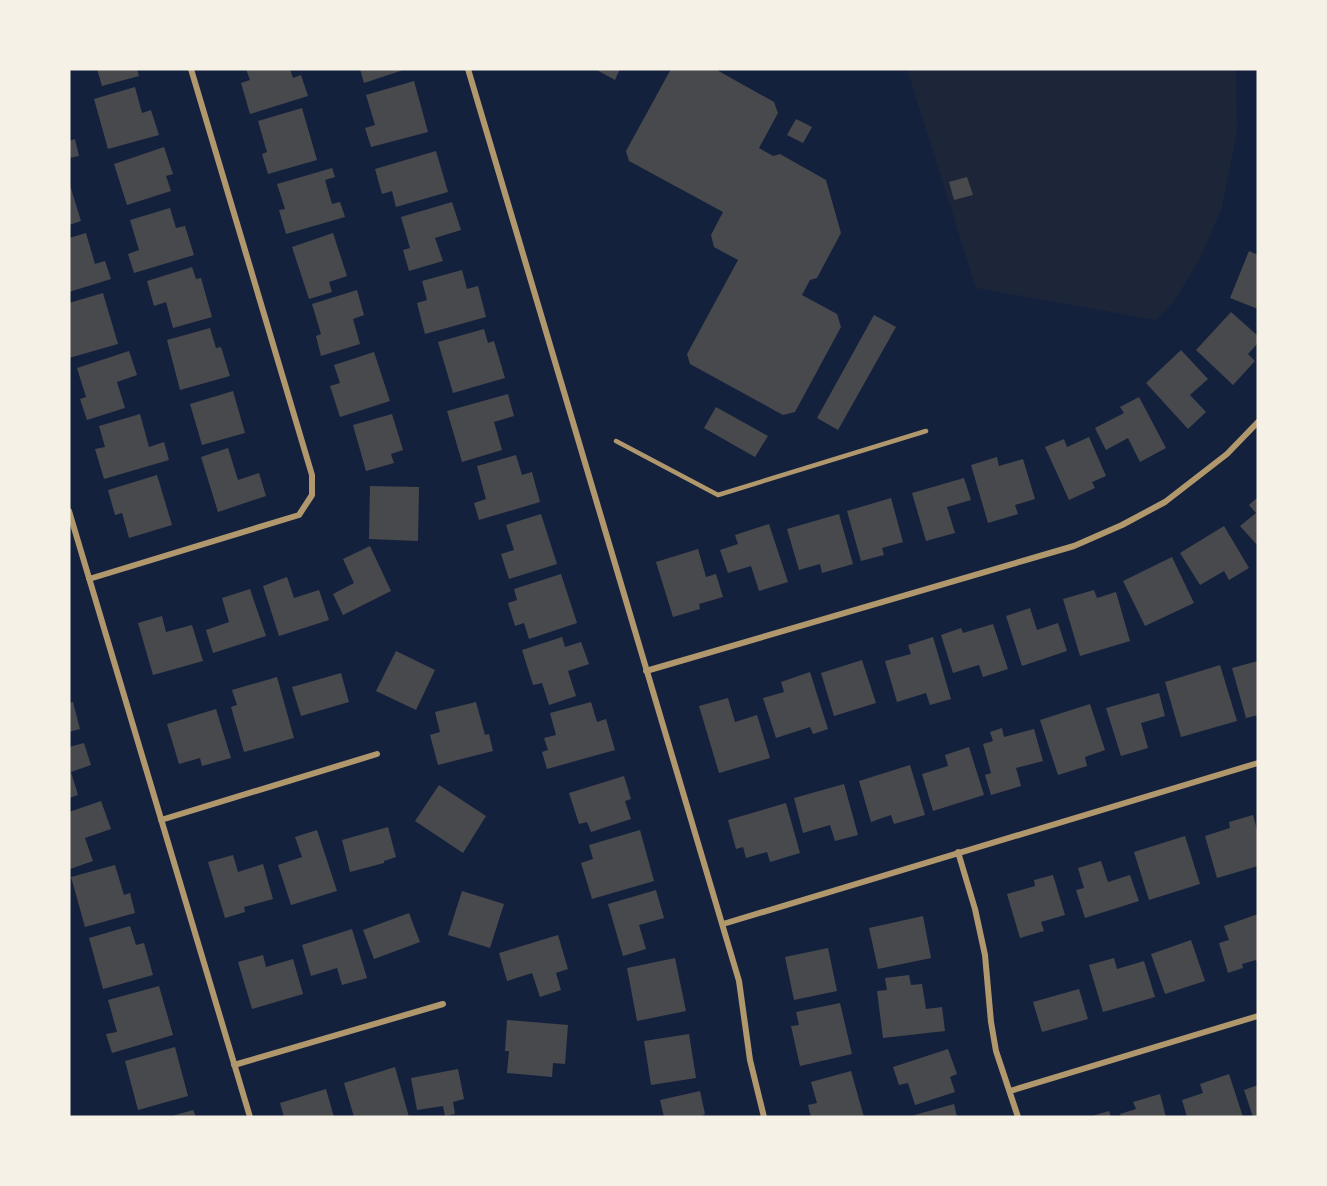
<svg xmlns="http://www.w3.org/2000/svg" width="1327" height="1186" viewBox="0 0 1327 1186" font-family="'Source Sans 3',sans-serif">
	<rect width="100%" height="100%" fill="#14213d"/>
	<path fill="#1d2539" d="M907,69H1236L1237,131L1222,207L1200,259L1174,301L1156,320L976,288Z"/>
	<path fill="#48494c" d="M97,69H137L139,76L102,86Z
		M246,69H290L293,78L301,75L308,96L250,114L241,83L250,80Z
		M360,69H406L364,83Z
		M595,69H620L615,80Z
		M671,69H715L774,102L778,113L759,148L773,156L780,154L826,180L841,233L817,278L810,280L802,295L837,314L841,327L795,412L783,415L690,364L687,354L738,260L714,247L711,235L723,212L629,161L626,151Z
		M414,81L428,132L371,147L365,128L375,125L366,95Z
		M135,87L142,113L151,110L159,135L108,149L94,99Z
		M302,108L317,160L268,174L262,154L267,152L258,121Z
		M796,119L812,127L803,143L787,135Z
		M75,139L79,156L69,158V141Z
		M164,147L173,174L166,176L171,191L127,205L114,164Z
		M436,151L448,192L396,207L392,191L382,194L375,169Z
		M332,168L335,177L325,180L332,204L340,202L345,217L286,234L279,210L285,209L277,184Z
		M967,177L973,195L954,200L949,182Z
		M69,182L81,221L69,225Z
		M452,202L461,230L435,238L443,261L409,271L403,250L410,248L401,217Z
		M170,208L176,228L185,226L194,255L134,273L128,254L139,250L130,220Z
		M86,233L95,264L105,261L111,279L69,292V238Z
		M333,233L347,276L329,282L332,292L309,299L292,247Z
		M1249,251L1258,255V309L1230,298Z
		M192,267L196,279L201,278L212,317L173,328L166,302L154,306L147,281Z
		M462,270L467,289L478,286L486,317L425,334L417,303L427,300L422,281Z
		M357,290L364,315L353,319L360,344L321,356L316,336L321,334L312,304Z
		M103,293L118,344L69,358V303Z
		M1231,312L1258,336V343L1248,354L1255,361L1233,385L1196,350Z
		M874,315L896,327L838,430L817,418Z
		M210,328L216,348L221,347L230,376L180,390L167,340Z
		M484,329L488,343L494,341L505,378L453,393L438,342Z
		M1181,350L1208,379L1190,395L1206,412L1188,429L1146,383Z
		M129,351L137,375L117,382L125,408L87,420L80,399L86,397L77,368Z
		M374,352L390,401L340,417L330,386L340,383L334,365Z
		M233,391L245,433L202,445L190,404Z
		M508,394L514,416L494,422L502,450L462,462L447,411Z
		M1139,397L1166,448L1140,462L1128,438L1106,450L1095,428L1124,413L1120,407Z
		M716,407L768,436L755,457L704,428Z
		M140,414L149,447L164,442L169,460L104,479L95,449L105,447L99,426Z
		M392,414L403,450L391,454L394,463L366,471L353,425Z
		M1089,437L1106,476L1092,482L1095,488L1069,500L1045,447L1064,439L1067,447Z
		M228,448L238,480L259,473L266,496L218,512L201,457Z
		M516,455L522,475L532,472L540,502L479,520L474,503L486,499L477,466Z
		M997,457L999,466L1023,459L1035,499L1015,505L1018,514L988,523L971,465Z
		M157,475L172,525L129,538L122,513L115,515L108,490Z
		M964,478L971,500L947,507L955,533L926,541L912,493Z
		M370,486L419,487L418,541L369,539Z
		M1258,497V546L1240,526L1256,513L1249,505Z
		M891,498L903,542L882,548L884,555L861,561L847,511Z
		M541,514L557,564L509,579L501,554L514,550L506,525Z
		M839,514L853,564L822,573L820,564L799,570L787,529Z
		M769,524L788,582L759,591L751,566L728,573L720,550L738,544L735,535Z
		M1224,526L1249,568L1229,580L1224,571L1200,585L1180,553Z
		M370,546L391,591L343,615L333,594L354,583L343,559Z
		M698,549L706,577L716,574L723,597L699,604L700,609L673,617L656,562Z
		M1172,557L1194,603L1145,626L1123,581Z
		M561,574L577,623L529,639L524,623L515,626L508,603L517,600L514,589Z
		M287,577L294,598L319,590L329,620L279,636L263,586Z
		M250,589L266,636L213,653L206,630L229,622L222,598Z
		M1094,590L1097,598L1116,592L1130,641L1080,656L1063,599Z
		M1030,608L1037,630L1058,623L1067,651L1022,666L1006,616Z
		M162,616L166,632L192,625L203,661L153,675L138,623Z
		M993,624L1008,669L983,677L979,665L953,673L941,635L961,628L963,633Z
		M562,637L565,647L581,642L589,664L568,671L576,696L549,705L542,683L533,685L522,650Z
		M933,637L951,699L930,705L926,693L897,702L885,661L911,654L908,645Z
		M396,651L435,670L416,710L376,691Z
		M862,660L876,703L834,716L821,673Z
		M1258,661V715L1246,718L1232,668Z
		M1220,665L1237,721L1181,737L1165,682Z
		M810,672L828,729L813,734L810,727L776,738L763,698L784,692L781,682Z
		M341,673L349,702L301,716L292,687Z
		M277,677L294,738L244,752L231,707L237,705L232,690Z
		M1159,693L1165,716L1141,723L1148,748L1121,756L1106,708Z
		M728,698L735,722L757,715L770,758L719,773L699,706Z
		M73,702L80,729L69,732V703Z
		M476,702L485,735L489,734L493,751L438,765L430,735L440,732L435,712Z
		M591,702L597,722L606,719L615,750L547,769L542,752L548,750L544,738L556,735L550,713Z
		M1090,704L1105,750L1085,757L1087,766L1058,775L1040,720Z
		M216,709L231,758L202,766L200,758L179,764L167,724Z
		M1002,728L1004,737L1034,729L1043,761L1016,768L1021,786L991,795L985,775L991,773L983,744L993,741L990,732Z
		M84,743L91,765L71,772L78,795L69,798V747Z
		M969,747L984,795L933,811L922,774L948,766L945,755Z
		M910,765L925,815L894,824L891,815L871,822L859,781Z
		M624,776L631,799L625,801L631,819L591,832L587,822L579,824L569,793Z
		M844,784L858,835L835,841L830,825L803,833L794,798Z
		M439,785L486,816L463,853L415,821Z
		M101,801L111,829L85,838L93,861L70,869L69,812Z
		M786,803L800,853L770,862L767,852L746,858L743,847L736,849L728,820Z
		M1253,815L1258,833V866L1217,878L1205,836L1230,828L1229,822Z
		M388,827L396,857L384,861V863L350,872L342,840Z
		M317,830L337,891L291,905L278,865L302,857L295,837Z
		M640,830L654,881L592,899L581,863L593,859L589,845Z
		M1185,836L1200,884L1149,900L1134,852Z
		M233,855L238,872L263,864L273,899L244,907L245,912L225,918L208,862Z
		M1101,861L1108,882L1130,875L1139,901L1085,918L1076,890L1084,888L1078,868Z
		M115,865L124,895L130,893L135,913L85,927L71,877Z
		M1053,875L1065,915L1041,922L1044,931L1020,938L1007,894L1035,886L1034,880Z
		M656,890L664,918L639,925L646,949L623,956L608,904Z
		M462,891L504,904L490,948L448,935Z
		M409,913L420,942L374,959L363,930Z
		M1258,914V965L1256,960L1242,964L1243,968L1228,973L1219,943L1229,940L1224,926Z
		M923,916L931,958L878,969L869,928Z
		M130,926L136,945L144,943L153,975L103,989L89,938Z
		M352,929L367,978L342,985L337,968L311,976L302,945Z
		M558,935L568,969L556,973L561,990L540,997L532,973L507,981L499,953Z
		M1191,940L1205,981L1165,994L1151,954Z
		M828,948L837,991L794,1000L785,957Z
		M263,955L266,967L293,959L303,994L252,1009L238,962Z
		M675,958L686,1011L637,1021L627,968Z
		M1114,958L1117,969L1144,961L1155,997L1103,1012L1089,965Z
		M909,975L911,985L922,984L926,1009L942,1007L945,1031L883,1038L877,991L887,990L885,978Z
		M159,986L173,1035L112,1053L106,1034L117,1032L108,1000Z
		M1079,989L1088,1019L1042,1032L1033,1002Z
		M840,1003L852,1054L800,1066L791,1026L799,1025L796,1012Z
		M507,1020L568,1025L565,1064L553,1063L552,1077L507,1073L509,1051H505Z
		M689,1034L696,1078L651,1085L644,1041Z
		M175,1047L188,1096L138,1110L125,1061Z
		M948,1049L957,1074L950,1077L955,1092L915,1105L908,1083L899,1085L893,1067Z
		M395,1067L409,1117H354L344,1083Z
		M458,1069L464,1099L453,1102L455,1114L445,1116L443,1106L417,1110L411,1078Z
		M851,1071L864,1117H811L808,1105L817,1103L811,1082Z
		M1229,1074L1243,1117H1187L1182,1100L1203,1093L1200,1084Z
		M1258,1085V1117H1253L1244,1090Z
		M326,1089L334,1117H284L280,1103Z
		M700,1091L705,1114L699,1117H664L660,1100Z
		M1160,1094L1166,1117H1121L1120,1114L1136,1109L1133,1102Z
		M954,1104L957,1117H912L911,1116Z
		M193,1110L196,1117H172V1116Z
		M1109,1111L1111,1117H1092V1116Z"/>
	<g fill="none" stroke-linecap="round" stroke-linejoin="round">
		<path stroke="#b1986c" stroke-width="4.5" d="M616,441L718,495L926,431"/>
		<path stroke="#b1986c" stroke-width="6" d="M468,69L739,981L750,1060L764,1117
			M69,511L250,1117
			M89,579L299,515L312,495V475L191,69
			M646,671L1074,546L1122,525L1165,502L1227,454L1258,422
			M161,820L377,754
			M958,852L975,909L985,955L991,1022L996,1051L1018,1117
			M723,924L1258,763
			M234,1065L443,1004
			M1010,1091L1258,1016"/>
	</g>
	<rect width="1327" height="1186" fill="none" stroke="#f6f1e7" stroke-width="141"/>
</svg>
